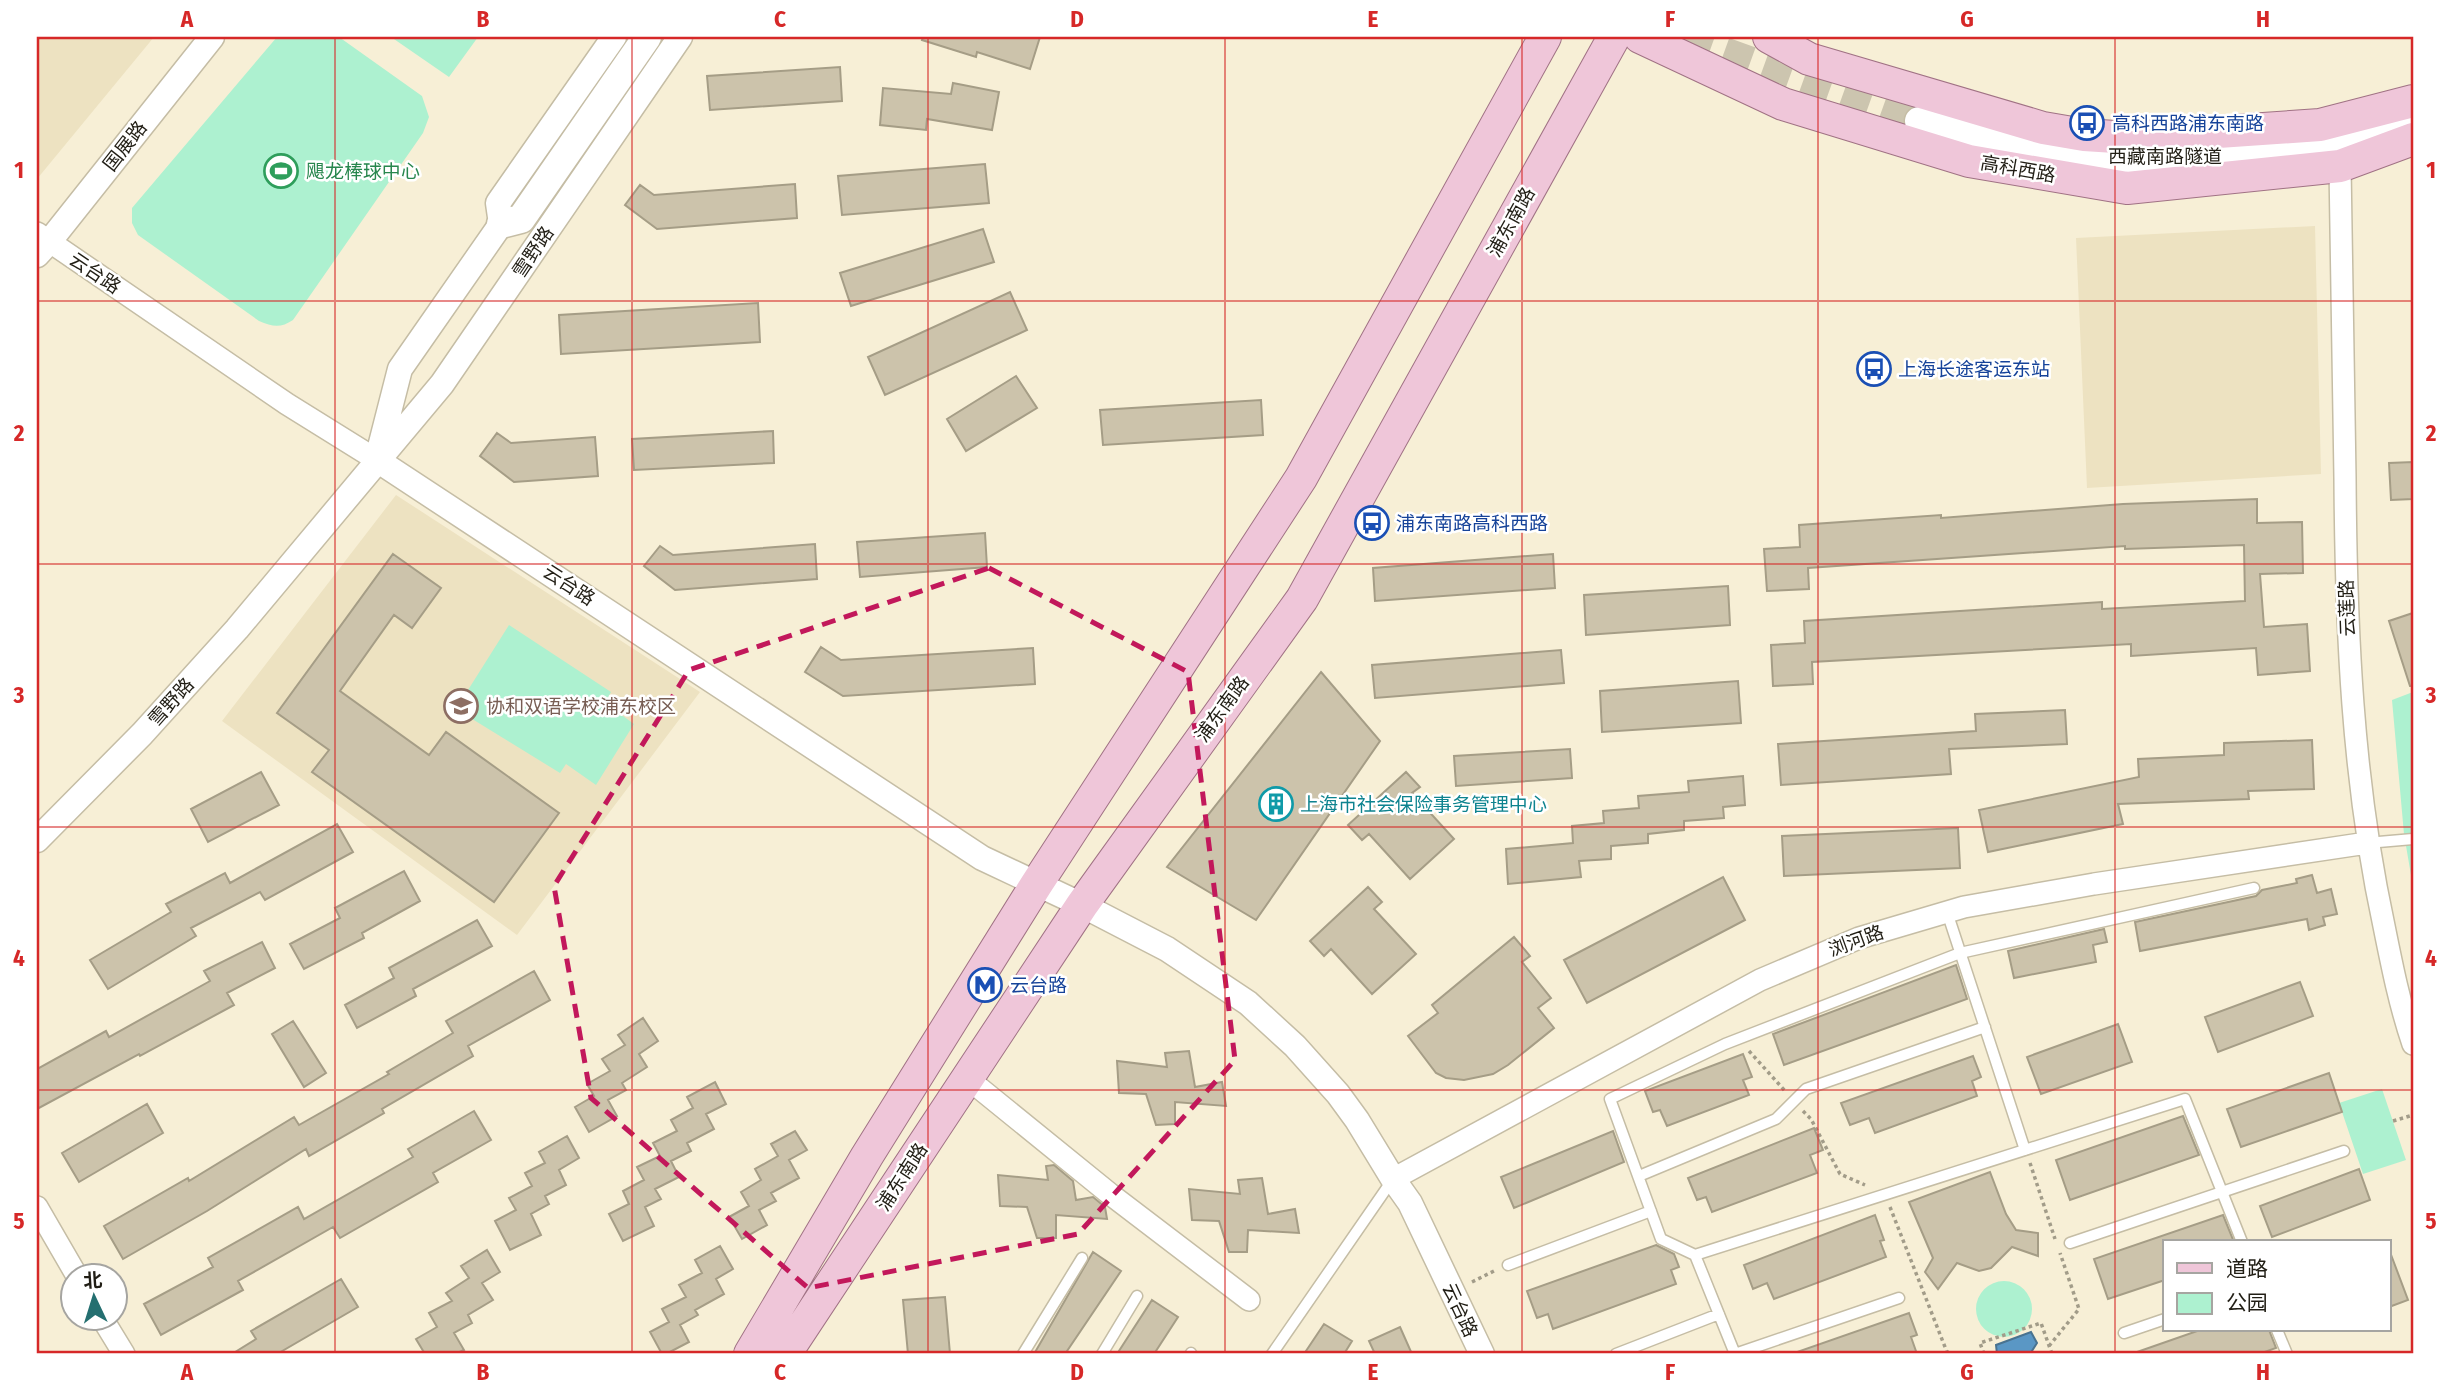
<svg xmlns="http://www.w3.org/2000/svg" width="2450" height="1391" viewBox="0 0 2450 1391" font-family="'Fira Sans Condensed','Noto Sans SC',sans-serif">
	<rect width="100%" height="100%" fill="#f7efd6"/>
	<path fill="#ede2c1" d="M37,37H154L37,179Z
		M2315,226L2321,474L2087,488L2076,238Z
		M396,495L700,692L517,935L222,721Z"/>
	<path fill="#adf1d0" d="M277,37H339L422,96L429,117L423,133L293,320C281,328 273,327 259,321L138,235L132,223V208Z
		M391,37H478L449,77Z
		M509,625L611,692L605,703L634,724L596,785L566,764L560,773L456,709Z
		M2413,692V887L2404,834L2392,700Z
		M2382,1089L2406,1160L2363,1174L2339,1103Z
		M1976 1309a28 28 0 1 1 56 0a28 28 0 1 1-56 0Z"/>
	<path fill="#5a97c5" stroke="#497390" stroke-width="2" d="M2031,1332L2037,1343L2030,1354H1997L1996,1345Z"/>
	<path fill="#ccc3ab" stroke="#a59d86" stroke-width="2" d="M923,37H1040L1030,69L977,52L976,57L922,40Z
		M840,67L842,101L710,110L707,76Z
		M953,83L999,92L992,130L927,119L926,130L880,125L883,88L951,94Z
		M985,164L989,203L842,215L838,176Z
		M795,184L797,218L657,229L625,205L640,185L654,195Z
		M983,229L994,262L851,306L840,273Z
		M1010,292L1027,330L885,395L868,357Z
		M758,303L760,342L561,354L559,315Z
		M1016,376L1037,408L966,451L947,419Z
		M1261,400L1263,435L1103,445L1100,410Z
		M773,431L774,463L634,470L632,439Z
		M497,433L511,443L595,437L598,476L514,482L480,456Z
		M2413,462V499L2391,500L2389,463Z
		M2257,499V523L2302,522L2303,573L2260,574L2264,627L2307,624L2310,671L2258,675L2256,648L2131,656V644L1812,662L1813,684L1773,686L1771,645L1805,643L1804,621L2102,602V609L2245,601L2244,545L2125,549V546L1808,568L1809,589L1767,591L1764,549L1800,547L1799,525L1941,515V518L2123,504Z
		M985,533L987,567L860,577L857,542Z
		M815,544L817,579L675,590L644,566L660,546L673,555Z
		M393,554L441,588L412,628L394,615L340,691L429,755L446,732L559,813L494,902L312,772L329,750L277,713Z
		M1553,554L1555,588L1375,601L1373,568Z
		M1728,586L1730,625L1586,635L1584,595Z
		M2413,613V686H2410L2389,621Z
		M821,647L841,660L1033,648L1035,684L843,696L805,672Z
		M1561,650L1564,683L1375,698L1372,665Z
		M1321,672L1380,741L1256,920L1167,867Z
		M1738,681L1741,723L1602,732L1600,691Z
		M2065,710L2067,744L1949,749L1951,774L1781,785L1778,744L1976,731L1975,714Z
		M2312,740L2314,789L2248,791L2249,799L2118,804L2123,824L1988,852L1979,810L2139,777L2138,759L2224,755V743Z
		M1570,749L1572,778L1456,786L1454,756Z
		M261,772L279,805L208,842L191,809Z
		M1406,772L1420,787L1412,793L1454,839L1410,879L1369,834L1362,840L1348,825Z
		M1743,776L1745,805L1723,807L1724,818L1684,821V830L1648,834V843L1611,846V859L1579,861L1581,877L1508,884L1506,849L1573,843L1572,826L1604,823L1603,811L1639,808L1638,796L1689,792L1688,781Z
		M337,824L353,852L265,900L260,892L191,928L196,936L108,989L90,960L171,912L166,904L225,873L230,883Z
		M1958,828L1960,868L1784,876L1782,836Z
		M404,871L420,901L362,933L364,938L304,969L290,944L340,918L335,908Z
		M2312,875L2317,893L2331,889L2337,914L2323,917L2325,925L2309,930L2307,919L2140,951L2135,922L2256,896L2262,890L2297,883L2296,879Z
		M1723,877L1745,920L1587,1003L1564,960Z
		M1368,887L1382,902L1374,909L1416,954L1372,994L1331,949L1324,956L1310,941Z
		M477,920L492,946L413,989L416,996L357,1028L345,1005L394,978L389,968Z
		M2104,929L2107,942L2093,945L2096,962L2014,978L2008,951Z
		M1514,937L1530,956L1522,962L1551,998L1538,1008L1554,1028L1508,1065L1493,1074L1464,1080L1446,1078L1436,1073L1408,1036L1438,1013L1432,1005Z
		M262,942L275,968L227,993L234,1005L140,1056L139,1054L37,1109V1069L106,1031L109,1037L210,981L204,971Z
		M1956,965L1967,999L1784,1065L1773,1034Z
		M534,971L550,1000L468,1046L473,1056L382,1109L384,1113L309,1156L306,1149L207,1211L123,1259L104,1226L188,1178L189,1181L294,1117L299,1125L389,1074L387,1072L453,1033L446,1021Z
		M2300,982L2313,1016L2218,1052L2205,1017Z
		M643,1018L658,1041L639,1054L647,1067L622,1083L626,1090L608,1100L617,1116L589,1132L575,1107L594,1096L587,1084L610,1071L602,1059L625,1045L618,1035Z
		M293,1021L326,1073L304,1087L272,1034Z
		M2118,1024L2132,1062L2041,1094L2027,1057Z
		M1189,1051L1195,1087L1222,1082L1226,1106L1175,1102V1124L1156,1125L1146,1094L1119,1093L1117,1061L1167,1067L1165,1053Z
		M1743,1054L1752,1077L1743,1080L1749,1095L1667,1126L1660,1110L1653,1112L1645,1091Z
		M1973,1056L1981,1077L1972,1081L1977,1096L1875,1133L1869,1118L1850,1125L1841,1103Z
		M2329,1073L2342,1112L2241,1147L2227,1109Z
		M715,1082L726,1104L706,1114L714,1129L687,1143L691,1151L671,1161L679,1177L655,1189L661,1199L645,1207L654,1226L623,1241L609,1214L629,1204L623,1191L644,1180L637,1167L660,1156L653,1143L677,1131L671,1120L693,1108L687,1097Z
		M147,1104L163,1133L79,1182L62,1153Z
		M474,1111L491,1140L433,1173L438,1182L340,1238L333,1227L238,1281L243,1290L161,1335L144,1304L213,1267L208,1258L298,1207L304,1219L413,1157L408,1149Z
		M2183,1116L2199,1155L2070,1200L2056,1160Z
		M1814,1128L1823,1150L1810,1155L1817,1173L1712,1212L1706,1197L1697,1200L1688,1178Z
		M795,1131L807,1150L789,1160L799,1178L771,1193L776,1201L759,1210L767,1225L742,1239L729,1217L749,1206L741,1192L761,1180L755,1169L778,1156L771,1144Z
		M1613,1131L1624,1162L1514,1208L1501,1177Z
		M567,1136L579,1158L559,1170L566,1185L545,1196L549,1204L531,1214L541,1235L510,1250L495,1221L516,1210L509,1198L532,1186L525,1173L545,1163L539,1152Z
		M1054,1165L1073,1181L1076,1200L1093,1197L1105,1207L1107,1219L1056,1215V1238H1037L1027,1207L1000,1206L998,1175L1048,1180L1046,1166Z
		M2359,1169L2370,1200L2272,1237L2260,1206Z
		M1990,1172L2006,1214L2016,1230L2038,1233V1256L2012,1247L1991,1268L1979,1271L1957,1263L1938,1289L1925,1272L1933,1258L1909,1202Z
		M1262,1178L1268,1214L1295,1209L1299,1233L1248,1230L1247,1252H1229L1219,1221L1192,1220L1189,1189L1240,1194L1238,1180Z
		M1875,1215L1884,1240L1880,1241L1886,1257L1774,1299L1767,1283L1753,1289L1744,1265Z
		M2223,1215L2234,1242H2165V1280L2108,1299L2094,1259Z
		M1656,1245L1674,1254L1679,1267L1671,1270L1676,1284L1553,1329L1548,1314L1537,1318L1527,1291Z
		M720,1246L733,1269L716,1279L724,1294L695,1310L698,1315L680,1325L689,1342L666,1354H662L650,1332L669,1322L662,1309L686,1297L679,1285L702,1273L695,1260Z
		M487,1250L500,1272L482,1283L493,1300L468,1315L472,1323L454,1333L464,1350L455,1354H425L416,1339L437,1327L429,1313L452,1301L446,1293L469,1278L461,1266Z
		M1093,1252L1121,1271L1065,1354H1034Z
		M2390,1252L2408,1300L2389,1307V1253Z
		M341,1279L358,1307L277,1354H232L256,1339L251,1331Z
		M945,1297L950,1354H908L903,1300Z
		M1152,1300L1178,1317L1154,1354H1117Z
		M1909,1313L1917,1335L1911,1337L1917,1354H1798L1797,1352Z
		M1324,1324L1352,1341L1344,1354H1304Z
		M1400,1327L1412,1354H1375L1369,1341Z
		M2200,1330H2269L2276,1348L2259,1354H2137V1352Z"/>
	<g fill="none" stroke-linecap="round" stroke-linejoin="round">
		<path stroke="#ccc5af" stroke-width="28" stroke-dasharray="28 14" stroke-linecap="butt" d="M1685,37L1919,121"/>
		<g stroke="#c5bda5" stroke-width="13">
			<path id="service" d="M2367,843L2413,839
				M1947,912L2025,1150
				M1639,1176L1776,1119L1806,1089L1985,1027
				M2070,1243L2344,1151
				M1695,1255L1661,1239L1610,1099L1725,1044L1960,953L2254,888
				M1508,1265L1651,1211
				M2277,1330L2287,1354
				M2124,1333L2165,1319
				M1023,1354L1082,1258
				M1102,1354L1137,1296
				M1191,1354V1353
				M1272,1354L1393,1179
				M1616,1354L1719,1314
				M1735,1354L1695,1255L2185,1099L2242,1242
				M1735,1354L1899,1298"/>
		</g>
		<g stroke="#c5bda5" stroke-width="24">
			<path id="minor" d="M2340,166C2342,270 2343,374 2345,478C2346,629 2352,778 2384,926C2392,966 2400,1006 2413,1044
				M37,233L287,404L377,460
				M967,1078L1110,1194L1249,1300
				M1393,1179L1760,980L1859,938L1964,907L2094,884L2367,843
				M37,1207L77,1276
				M102,1318L124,1354"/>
		</g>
		<g stroke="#c5bda5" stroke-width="27">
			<path id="tertiary" d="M37,255L49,242L212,37
				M378,455L400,369L501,224L498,203L614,37
				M377,460L982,858L1082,905L1167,949L1248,1003L1295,1046L1338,1094L1357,1120L1393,1179L1410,1203L1482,1354
				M37,840L142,734L237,629L442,384L680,37"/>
		</g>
		<g stroke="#c5bda5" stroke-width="31">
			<path id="secondary" d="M1919,121L2033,149L2131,159L2307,150L2411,129
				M501,224L521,219L647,37"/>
		</g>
		<g stroke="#a07284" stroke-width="34">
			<path id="primary" d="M1640,37L1783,104L1969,161L2127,188L2340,166L2413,139
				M1769,37L1809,59L2043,128L2084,135L2131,138L2320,125L2413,101
				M750,1354L867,1156L1036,885L1301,478L1545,37
				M785,1354L1082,905L1302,599L1614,37"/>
		</g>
		<path stroke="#a29c89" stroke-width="3.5" stroke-dasharray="3.5 3.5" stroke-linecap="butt" d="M1749,1051L1786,1092
			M1803,1111L1811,1119L1840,1174L1865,1185
			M2393,1121L2413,1115
			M2030,1163L2055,1239
			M1890,1207L1947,1352L1957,1354
			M1472,1282L1496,1270
			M2049,1346L2079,1309L2060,1253
			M1984,1354L1980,1343L2041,1323L2052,1354"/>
		<use href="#service" stroke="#fff" stroke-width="10"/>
		<use href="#minor" stroke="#fff" stroke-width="21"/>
		<use href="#tertiary" stroke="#fff" stroke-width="24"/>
		<use href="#secondary" stroke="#fff" stroke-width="28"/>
		<use href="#primary" stroke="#efc6d9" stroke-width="32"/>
	</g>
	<path fill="none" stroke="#c2185b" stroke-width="5" stroke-dasharray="14 9" stroke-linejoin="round" d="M989,568L1188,672L1235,1060L1078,1234L808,1288L591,1098L554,886L689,670Z"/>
	<path fill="none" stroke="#d62828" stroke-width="2" stroke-opacity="0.55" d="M335,37V1354M632,37V1354M928,37V1354M1225,37V1354M1522,37V1354M1818,37V1354M2115,37V1354M37,301H2413M37,564H2413M37,827H2413M37,1090H2413"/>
	<defs>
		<g id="bus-ring" transform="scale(1.75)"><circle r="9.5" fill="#fff" stroke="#1a4fb4" stroke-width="1.5"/><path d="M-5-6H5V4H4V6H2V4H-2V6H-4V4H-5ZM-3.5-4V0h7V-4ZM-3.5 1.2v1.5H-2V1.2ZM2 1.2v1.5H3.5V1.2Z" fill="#1a4fb4"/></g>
		<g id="stadium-ring" transform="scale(1.75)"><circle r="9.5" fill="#fff" stroke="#2e9e5b" stroke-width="1.5"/><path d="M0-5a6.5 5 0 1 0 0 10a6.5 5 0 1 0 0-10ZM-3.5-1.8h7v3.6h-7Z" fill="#2e9e5b"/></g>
		<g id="school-ring" transform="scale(1.75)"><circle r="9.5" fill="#fff" stroke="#8d6e63" stroke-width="1.5"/><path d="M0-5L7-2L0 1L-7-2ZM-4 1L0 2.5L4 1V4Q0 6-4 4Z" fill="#8d6e63"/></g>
		<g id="building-ring" transform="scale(1.75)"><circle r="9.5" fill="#fff" stroke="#0f9aa8" stroke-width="1.5"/><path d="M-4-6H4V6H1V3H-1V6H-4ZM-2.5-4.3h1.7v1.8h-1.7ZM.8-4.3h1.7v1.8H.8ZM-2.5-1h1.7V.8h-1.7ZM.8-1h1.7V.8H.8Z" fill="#0f9aa8"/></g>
		<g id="metro-ring" transform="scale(1.75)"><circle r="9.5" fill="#fff" stroke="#1a4fb4" stroke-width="1.5"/><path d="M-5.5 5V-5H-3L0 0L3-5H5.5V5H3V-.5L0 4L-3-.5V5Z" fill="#1a4fb4"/></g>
	</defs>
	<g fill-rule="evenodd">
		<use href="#bus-ring" x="2087" y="123"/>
		<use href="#stadium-ring" x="281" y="171"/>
		<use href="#bus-ring" x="1874" y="369"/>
		<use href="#bus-ring" x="1372" y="523"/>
		<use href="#school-ring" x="461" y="706"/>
		<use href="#building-ring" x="1276" y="804"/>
		<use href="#metro-ring" x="985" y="985"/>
	</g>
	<g text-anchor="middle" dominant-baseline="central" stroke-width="5" stroke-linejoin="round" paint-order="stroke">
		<g font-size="19" fill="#164399" stroke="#fff" text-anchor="start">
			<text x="2112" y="123">高科西路浦东南路</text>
			<text x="1898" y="369">上海长途客运东站</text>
			<text x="1396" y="523">浦东南路高科西路</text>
			<text x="1010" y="985">云台路</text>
		</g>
		<g font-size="19" fill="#211e15" stroke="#fff">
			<text transform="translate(125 146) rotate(-52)">国展路</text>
			<text x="2165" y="156">西藏南路隧道</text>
			<text transform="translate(2018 169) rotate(10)">高科西路</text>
			<text transform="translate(1511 222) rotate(-61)">浦东南路</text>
			<text transform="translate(533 252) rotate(-56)">雪野路</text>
			<text transform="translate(95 273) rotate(34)">云台路</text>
			<text transform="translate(569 585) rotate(33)">云台路</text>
			<text transform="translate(2347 608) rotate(-92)">云莲路</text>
			<text transform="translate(171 702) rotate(-48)">雪野路</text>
			<text transform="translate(1222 709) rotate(-54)">浦东南路</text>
			<text transform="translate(1856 941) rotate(-20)">浏河路</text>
			<text transform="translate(902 1177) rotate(-57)">浦东南路</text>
			<text transform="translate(1460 1310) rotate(65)">云台路</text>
		</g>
		<g font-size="19" fill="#27864d" stroke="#fff" text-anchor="start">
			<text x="306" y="171">飓龙棒球中心</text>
		</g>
		<g font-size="19" fill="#785e54" stroke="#fff" text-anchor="start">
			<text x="486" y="706">协和双语学校浦东校区</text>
		</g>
		<g font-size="19" fill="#0d838f" stroke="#fff" text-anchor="start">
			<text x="1300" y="804">上海市社会保险事务管理中心</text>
		</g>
	</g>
	<rect width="2450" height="1391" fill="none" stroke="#ffffff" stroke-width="77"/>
	<rect x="2163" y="1240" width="228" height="91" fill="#ffffff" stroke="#a6a5a1" stroke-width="2"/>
	<rect x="2177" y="1263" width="35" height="10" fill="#efc6d9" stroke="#a6a5a1" stroke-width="2"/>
	<text x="2226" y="1276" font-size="21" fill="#211e15">道路</text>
	<rect x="2177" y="1293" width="35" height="21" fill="#adf1d0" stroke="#a6a5a1" stroke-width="2"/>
	<text x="2226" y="1310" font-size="21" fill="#211e15">公园</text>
	<g transform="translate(94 1297) rotate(356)"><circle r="33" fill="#ffffff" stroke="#a6a5a1" stroke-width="2"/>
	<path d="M0-5L12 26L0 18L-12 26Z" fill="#246f70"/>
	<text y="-10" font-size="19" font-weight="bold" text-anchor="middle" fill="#211e15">北</text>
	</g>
	<rect x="38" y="38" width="2374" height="1314" fill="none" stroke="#d62828" stroke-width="2.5"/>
	<g font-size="23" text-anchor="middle" font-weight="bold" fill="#d62828">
		<text x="187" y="27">A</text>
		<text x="483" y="27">B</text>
		<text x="780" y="27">C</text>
		<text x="1077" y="27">D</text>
		<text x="1373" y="27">E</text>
		<text x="1670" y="27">F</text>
		<text x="1967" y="27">G</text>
		<text x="2263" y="27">H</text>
		<text x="19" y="178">1</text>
		<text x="2431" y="178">1</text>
		<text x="19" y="441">2</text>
		<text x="2431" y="441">2</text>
		<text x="19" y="703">3</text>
		<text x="2431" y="703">3</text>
		<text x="19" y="966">4</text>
		<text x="2431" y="966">4</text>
		<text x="19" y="1229">5</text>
		<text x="2431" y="1229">5</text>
		<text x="187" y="1380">A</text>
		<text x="483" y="1380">B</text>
		<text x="780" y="1380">C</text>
		<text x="1077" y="1380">D</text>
		<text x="1373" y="1380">E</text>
		<text x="1670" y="1380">F</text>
		<text x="1967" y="1380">G</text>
		<text x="2263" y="1380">H</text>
	</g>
</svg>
